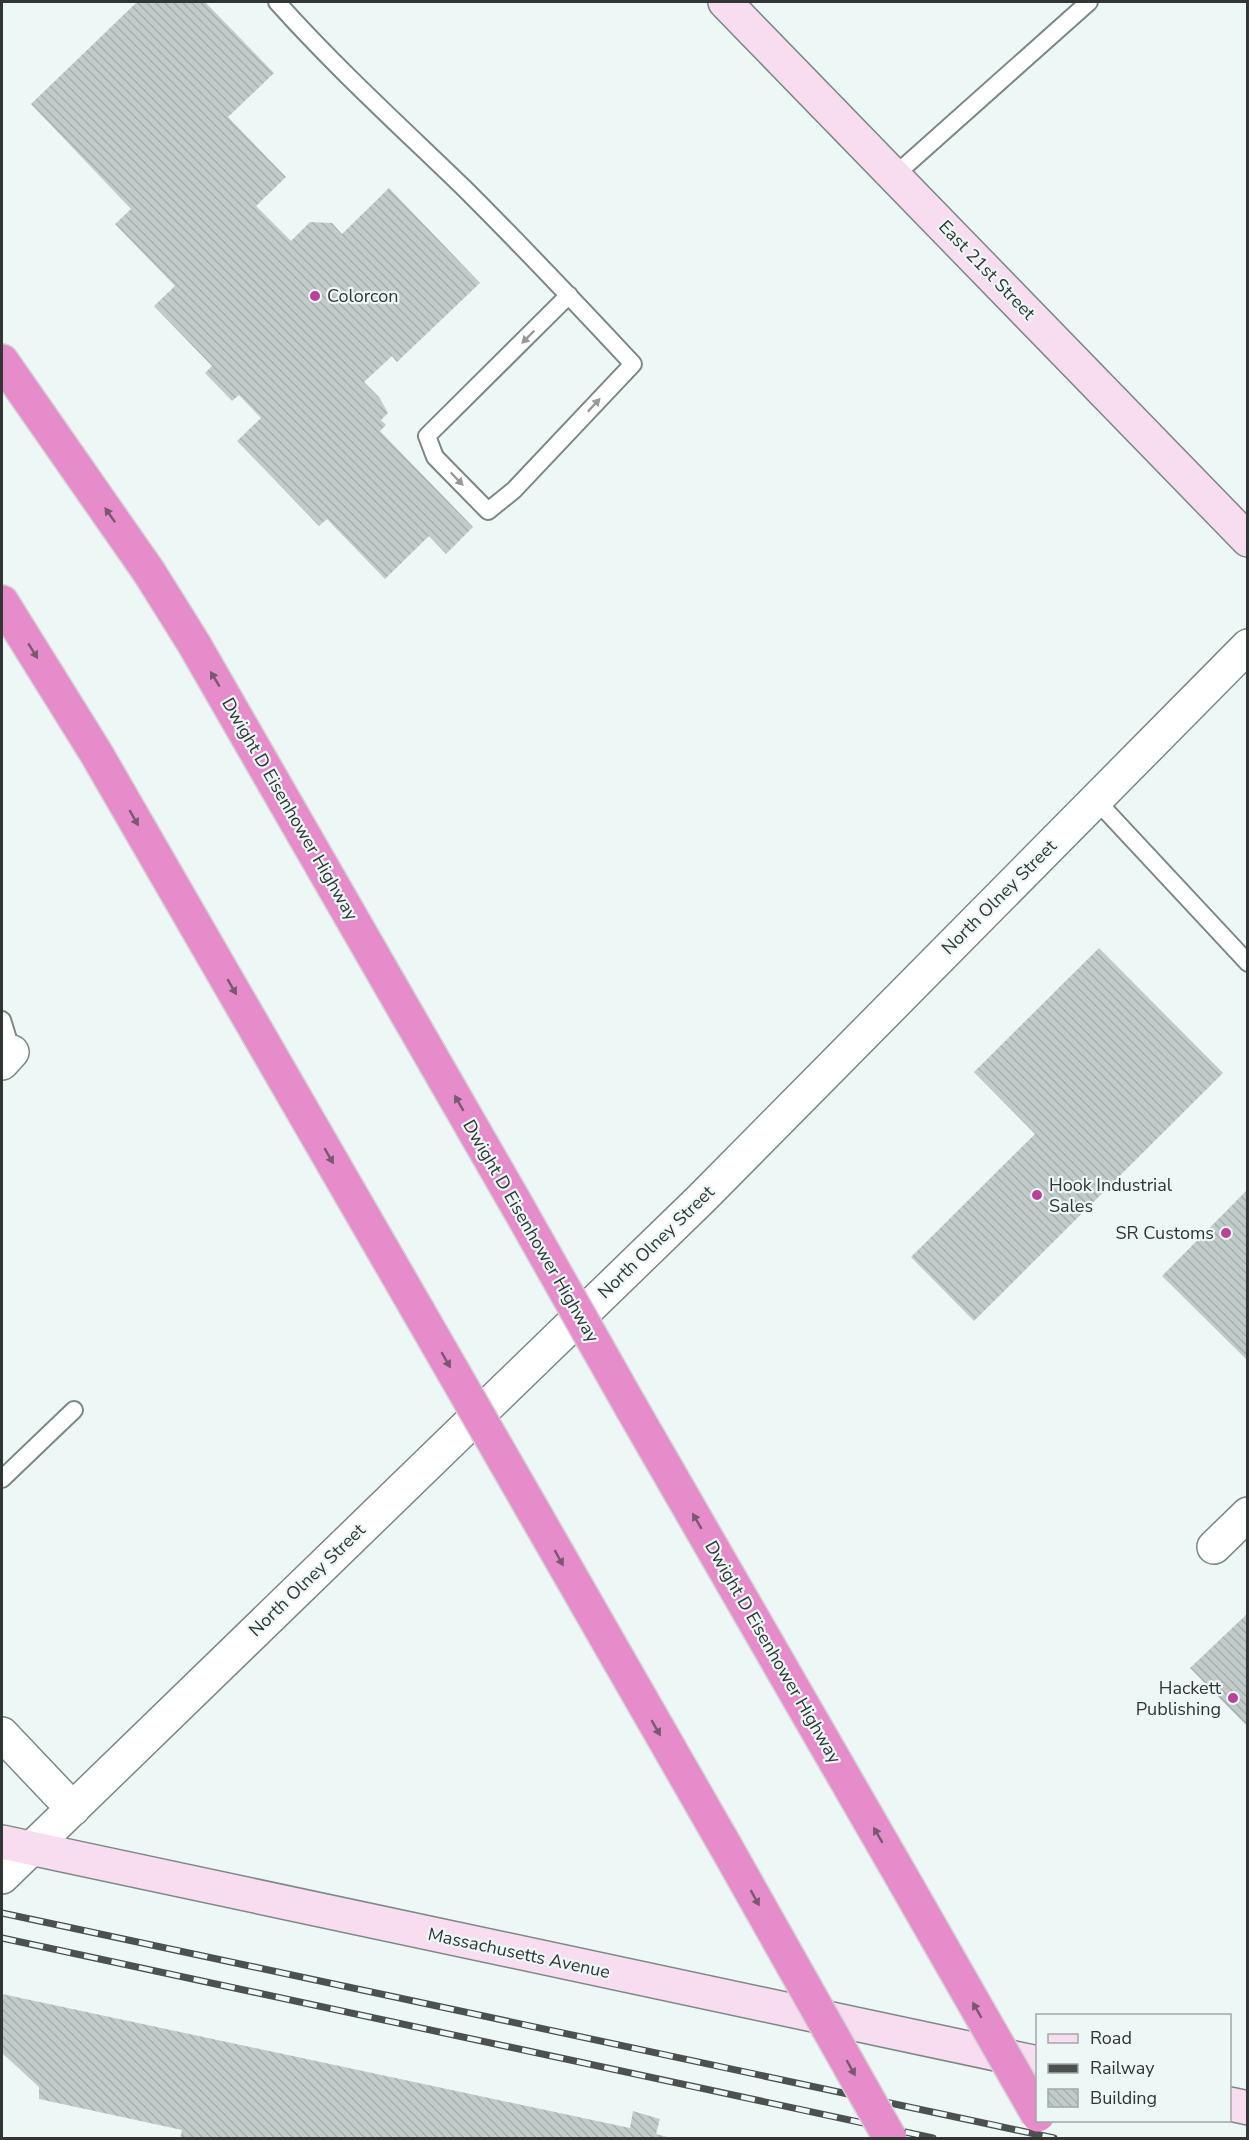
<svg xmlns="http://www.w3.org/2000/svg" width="1249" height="2140" viewBox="0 0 1249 2140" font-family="'Nunito Sans',sans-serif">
	<defs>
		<pattern id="building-back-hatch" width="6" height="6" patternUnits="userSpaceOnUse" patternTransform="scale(1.5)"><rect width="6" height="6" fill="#c1cbca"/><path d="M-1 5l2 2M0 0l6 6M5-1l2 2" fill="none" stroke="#a6afae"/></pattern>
	</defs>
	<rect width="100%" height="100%" fill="#ecf7f6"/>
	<path fill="url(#building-back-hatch)" d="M137,2H205L274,73L228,117L286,177L256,206L291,241L310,222L332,223L342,234L389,188L480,283L397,362L392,356L364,382L379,397L388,413L381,420L386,425L380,431L473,527L446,554L429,536L385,579L327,519L319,526L237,441L261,418L239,395L232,401L205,373L212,366L154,306L175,286L115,224L131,209L31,104Z
		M1099,948L1223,1073L974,1321L911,1257L1035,1134L974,1072Z
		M1248,1189V1361L1162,1276Z
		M1248,1613V1727L1190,1668Z
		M2,1994L630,2128L633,2111L660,2119L656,2134L671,2138H180L182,2130L39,2099V2087L2,2053Z"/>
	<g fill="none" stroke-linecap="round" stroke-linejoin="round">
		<g stroke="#7d8786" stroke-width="20">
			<path id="lane" d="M277,2C336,68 401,127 465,189C522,246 578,305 633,364L514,490L488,511L435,457L427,436L569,295
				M895,175L1089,2
				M1095,799L1248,963
				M2,1020L12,1052
				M2,1479L74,1410"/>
		</g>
		<g stroke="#7d8786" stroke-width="36">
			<path id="street" d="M2,1063L12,1052
				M1214,1547L1248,1514
				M2,1734L73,1809
				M2,1877L701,1199L1248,646"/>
		</g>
		<g stroke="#7d8786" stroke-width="36">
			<path id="secondary" d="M725,2L1248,540
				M2,1842L1038,2063
				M1230,2104L1248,2108"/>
		</g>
		<g stroke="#d2d3d2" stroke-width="36">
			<path id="highway" d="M2,361L149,572L194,644L519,1209
				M2,602L96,753L417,1309
				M631,1407L907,1886
				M531,1507L726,1847"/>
		</g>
		<use href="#lane" stroke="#fff" stroke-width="16"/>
		<use href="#street" stroke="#fff" stroke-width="33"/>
		<use href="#secondary" stroke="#f8dcef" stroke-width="33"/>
		<use href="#highway" stroke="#e78cca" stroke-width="33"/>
		<g stroke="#4c5150" stroke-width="7">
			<path id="rail" d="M2,1913L1054,2138
				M2,1938L933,2138"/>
		</g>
		<use href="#rail" stroke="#ecf7f6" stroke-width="4.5" stroke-dasharray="14" stroke-linecap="butt"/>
		<g stroke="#d2d3d2" stroke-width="36" stroke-linecap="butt">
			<path id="highway-bridge" d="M519,1209L631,1407
				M417,1309L531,1507
				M726,1847L890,2138
				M907,1886L1038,2115"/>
		</g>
		<use href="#highway-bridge" stroke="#e78cca" stroke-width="33"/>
	</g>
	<defs><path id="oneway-solid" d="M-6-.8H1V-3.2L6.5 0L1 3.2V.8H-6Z" transform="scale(1.5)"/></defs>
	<g fill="#989a9a">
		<use href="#oneway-solid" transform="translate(528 337) rotate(135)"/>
		<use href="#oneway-solid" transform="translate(594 405) rotate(-47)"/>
		<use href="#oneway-solid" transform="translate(457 479) rotate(46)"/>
	</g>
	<g fill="#7a5870">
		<use href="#oneway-solid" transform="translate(110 515) rotate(-125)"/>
		<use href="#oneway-solid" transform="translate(33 651) rotate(58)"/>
		<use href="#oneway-solid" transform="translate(215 679) rotate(-121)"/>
		<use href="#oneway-solid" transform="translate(134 818) rotate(60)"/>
		<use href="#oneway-solid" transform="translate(232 987) rotate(60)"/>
		<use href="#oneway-solid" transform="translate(459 1103) rotate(-120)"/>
		<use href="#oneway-solid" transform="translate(329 1156) rotate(60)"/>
		<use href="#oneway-solid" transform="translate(446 1360) rotate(60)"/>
		<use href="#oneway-solid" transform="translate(697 1521) rotate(-120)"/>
		<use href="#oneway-solid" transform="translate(559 1558) rotate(61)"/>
		<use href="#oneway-solid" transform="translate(656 1728) rotate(60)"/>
		<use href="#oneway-solid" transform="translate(878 1835) rotate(-120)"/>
		<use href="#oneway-solid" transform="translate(755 1898) rotate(61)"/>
		<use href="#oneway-solid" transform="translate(977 2010) rotate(-120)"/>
		<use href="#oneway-solid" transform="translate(851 2068) rotate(61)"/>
	</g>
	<g fill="#b94399" stroke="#ecf7f6" stroke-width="2">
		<circle cx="315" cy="296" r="6"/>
		<circle cx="1037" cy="1195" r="6"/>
		<circle cx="1226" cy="1233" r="6"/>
		<circle cx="1233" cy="1698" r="6"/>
	</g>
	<g text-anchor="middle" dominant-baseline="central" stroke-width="4.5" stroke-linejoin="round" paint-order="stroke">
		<g font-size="18" fill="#313534" stroke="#ecf7f6">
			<text transform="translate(987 270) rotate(46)">East 21st Street</text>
			<text transform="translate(290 809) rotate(60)">Dwight D Eisenhower Highway</text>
			<text transform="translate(999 897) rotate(-45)">North Olney Street</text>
			<text transform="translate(531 1231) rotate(60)">Dwight D Eisenhower Highway</text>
			<text transform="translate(656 1242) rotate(-44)">North Olney Street</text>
			<text transform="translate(307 1580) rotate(-44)">North Olney Street</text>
			<text transform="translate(773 1652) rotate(60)">Dwight D Eisenhower Highway</text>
			<text transform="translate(519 1953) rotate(12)">Massachusetts Avenue</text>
		</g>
		<g font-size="18" fill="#313534" stroke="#ecf7f6" text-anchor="start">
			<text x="327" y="296">Colorcon</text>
			<text x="1049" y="1185">Hook Industrial<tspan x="1049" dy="21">Sales</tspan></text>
			<text x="1214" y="1233" text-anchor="end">SR Customs</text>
			<text x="1221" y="1688" text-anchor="end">Hackett<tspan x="1221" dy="21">Publishing</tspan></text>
		</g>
	</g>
	<rect width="1249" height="2140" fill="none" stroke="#313534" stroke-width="6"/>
	<rect x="1036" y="2014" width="195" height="108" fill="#ecf7f6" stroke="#a1a9a8" stroke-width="1.5"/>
	<rect x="1048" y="2034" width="30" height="9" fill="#f8dcef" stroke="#a1a9a8" stroke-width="1.5"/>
	<text x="1090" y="2044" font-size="18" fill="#313534">Road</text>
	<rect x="1048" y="2064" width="30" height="9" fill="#4c5150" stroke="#a1a9a8" stroke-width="1.5"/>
	<text x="1090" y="2074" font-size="18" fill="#313534">Railway</text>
	<rect x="1048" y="2089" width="30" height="18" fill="url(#building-back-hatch)" stroke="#a1a9a8" stroke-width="1.5"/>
	<text x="1090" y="2104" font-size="18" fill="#313534">Building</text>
</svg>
